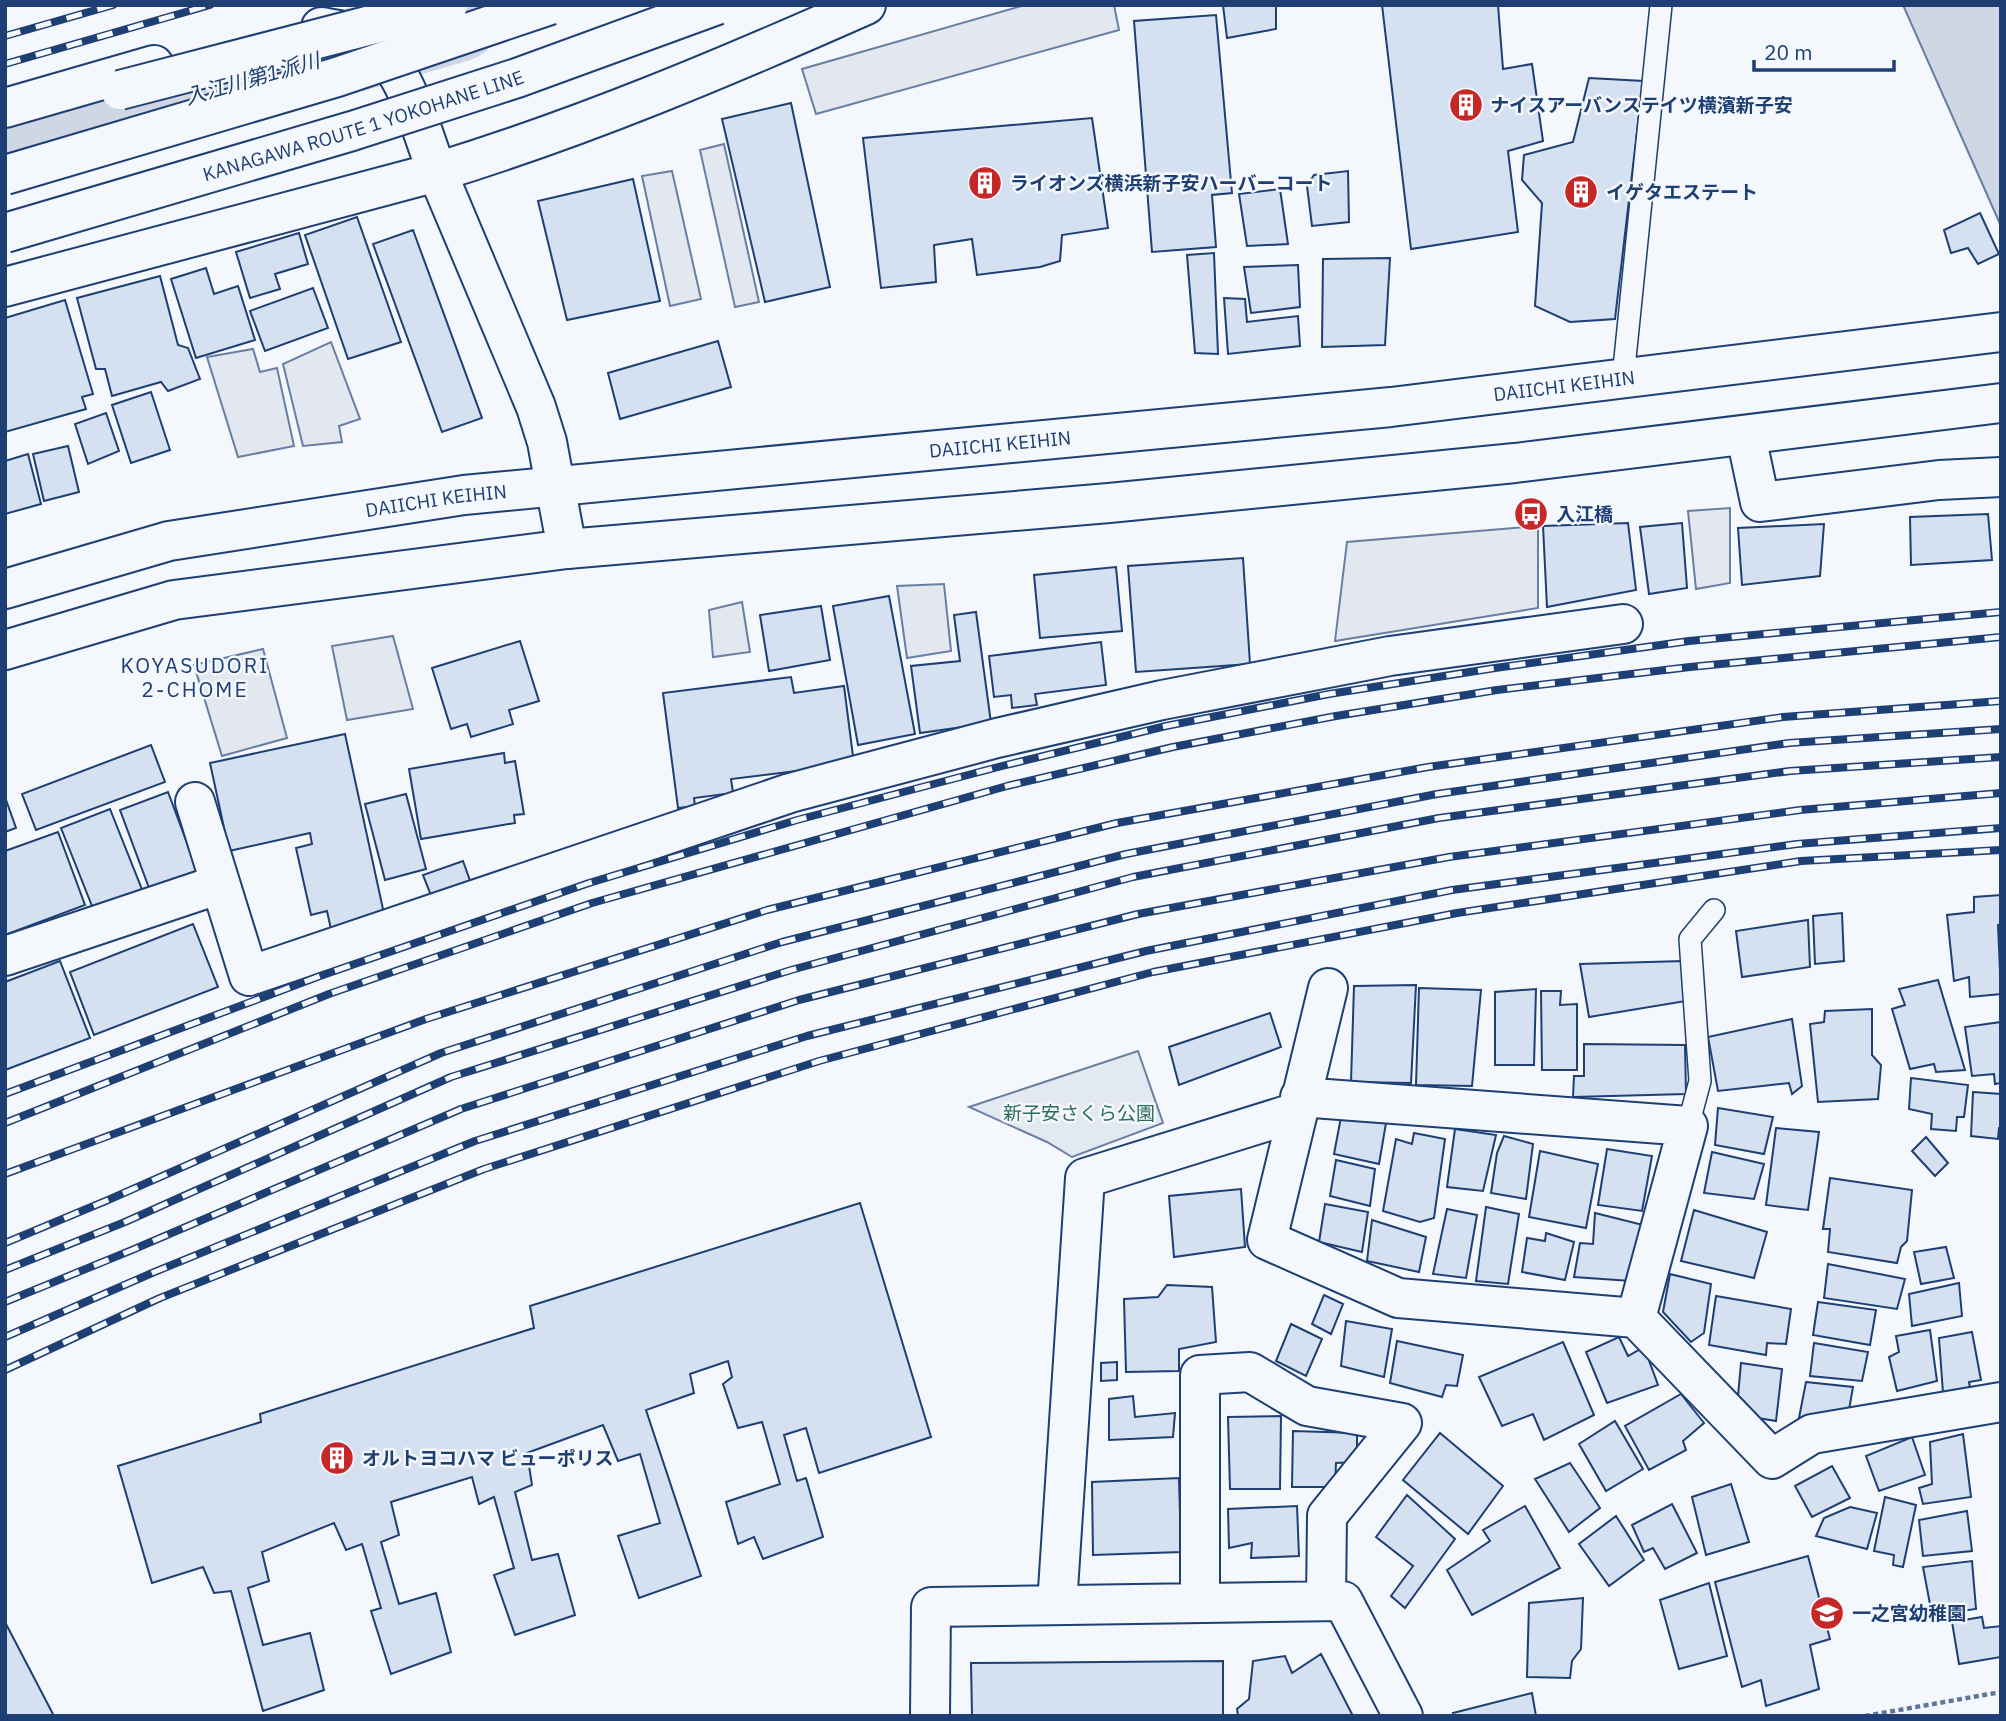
<svg xmlns="http://www.w3.org/2000/svg" width="2006" height="1721" viewBox="0 0 2006 1721" font-family="'IBM Plex Sans','Noto Sans JP',sans-serif">
	<rect width="100%" height="100%" fill="#f4f7fb"/>
	<path fill="#e3e9f0" stroke="#687fa3" stroke-width="2" d="M1138,1051L1163,1123L1072,1157L1047,1142L969,1107Z"/>
	<path fill="#e3e8f0" stroke="#687fa3" stroke-width="2" d="M1025,5H1114L1119,30L816,114L802,69Z
		M724,144L759,302L735,307L700,150Z
		M672,171L701,299L670,306L642,176Z
		M331,342L360,419L339,426L342,442L303,446L283,364Z
		M253,349L260,372L277,368L294,446L238,457L207,357Z
		M1730,508V583L1696,589L1688,511Z
		M1538,526V608L1335,641L1347,542Z
		M944,584L951,651L907,658L897,586Z
		M742,602L750,652L713,657L709,610Z
		M393,636L413,709L347,720L332,646Z
		M263,649L287,738L222,756L194,665Z"/>
	<path fill="#cfd7e4" stroke="#687fa3" stroke-width="2" d="M1903,5H2001V226Z"/>
	<g fill="none" stroke-linecap="round" stroke-linejoin="round">
		<path stroke="#cfd7e4" stroke-width="84" d="M5,151L458,20"/>
	</g>
	<path fill="#d5e0f0" stroke="#1d3f73" stroke-width="2" d="M1223,5H1276V29L1227,38Z
		M1382,5H1498L1503,69L1532,64L1543,141L1508,151L1518,232L1411,249Z
		M1216,15L1232,193L1212,195L1216,247L1152,252L1134,21Z
		M1589,78L1643,81L1615,319L1570,322L1535,306L1542,203L1522,180L1524,155L1573,142Z
		M791,103L830,287L765,302L722,119Z
		M1092,118L1108,228L1062,235L1060,261L1040,267L977,275L972,239L934,245L936,282L881,288L863,138Z
		M1348,171L1349,222L1312,226L1307,186L1314,175Z
		M633,179L660,301L567,320L538,201Z
		M1280,189L1288,244L1247,246L1239,194Z
		M1980,213L1999,254L1978,264L1968,248L1951,253L1944,230Z
		M357,217L401,342L348,359L305,235Z
		M413,230L482,418L442,432L373,244Z
		M299,233L308,264L275,274L280,289L250,298L236,252Z
		M1214,253L1218,354L1195,353L1187,255Z
		M1390,258L1385,345L1322,347L1323,259Z
		M1298,265L1300,307L1251,313L1244,267Z
		M206,268L214,294L238,286L255,340L196,358L171,279Z
		M160,276L178,345L188,348L200,379L168,391L161,382L112,396L105,369H96L77,298Z
		M313,288L328,328L265,351L250,311Z
		M1224,298L1245,299L1247,322L1298,316L1300,346L1228,354Z
		M65,300L93,394L82,397L86,409L5,432V318Z
		M718,341L731,387L620,419L608,373Z
		M151,392L170,450L131,463L112,405Z
		M106,413L119,451L88,464L75,424Z
		M68,446L79,492L44,501L33,454Z
		M28,454L41,504L5,514V461Z
		M1988,514L1992,560L1911,565L1910,517Z
		M1628,523L1636,590L1547,607L1543,526Z
		M1682,523L1687,588L1649,594L1640,527Z
		M1824,524L1820,576L1742,585L1738,528Z
		M1243,558L1250,664L1136,672L1128,566Z
		M1116,567L1122,631L1040,638L1034,575Z
		M889,596L915,734L858,745L833,606Z
		M821,606L830,660L769,671L760,615Z
		M976,612L991,723L920,733L911,666L960,661L954,615Z
		M520,641L539,701L509,710L513,724L471,737L467,724L451,729L432,668Z
		M1101,642L1106,685L1035,694L1037,705L1012,708L1011,695L994,697L989,656Z
		M791,677L794,693L844,686L854,764L731,779L733,793L694,798L695,806L678,808L663,693Z
		M345,734L386,923L332,934L327,911L311,915L296,848L312,844L310,833L229,851L210,763Z
		M151,745L165,782L36,830L22,794Z
		M504,753L505,763L515,761L524,814L514,815L515,823L421,839L409,769Z
		M168,792L200,878L152,896L120,810Z
		M406,794L426,869L385,880L365,804Z
		M5,797L16,828L5,832Z
		M110,809L143,892L94,911L61,828Z
		M58,832L85,905L5,935V851Z
		M463,861L473,889L434,903L423,875Z
		M2001,895V924L1998,925L2001,994L1970,997L1969,977L1954,981L1947,915L1974,912V897Z
		M1842,913L1844,961L1815,964L1813,916Z
		M1808,920L1810,967L1742,977L1736,931Z
		M193,924L218,987L94,1035L70,972Z
		M60,961L90,1038L5,1070V982Z
		M1683,961L1686,1001L1589,1017L1580,964Z
		M1938,980L1965,1070L1936,1072L1934,1064L1910,1069L1892,1009L1905,1005L1899,989Z
		M1416,985L1411,1083L1351,1082L1354,986Z
		M1419,988L1481,990L1472,1086L1416,1085Z
		M1536,989L1534,1065H1495V992Z
		M1541,991H1561L1560,1005L1577,1004V1070H1542Z
		M1872,1009V1055L1881,1065L1878,1099L1818,1102L1810,1024L1824,1022L1825,1011Z
		M1270,1013L1281,1047L1179,1085L1169,1047Z
		M1792,1019L1802,1086L1792,1094L1789,1083L1718,1091L1708,1037Z
		M2001,1022V1083L1995,1084L1994,1074L1972,1076L1965,1027Z
		M1584,1044L1685,1045L1686,1094L1573,1097L1574,1076H1584Z
		M1911,1078L1968,1085L1964,1117H1957L1956,1131L1931,1129L1932,1114L1909,1109Z
		M1973,1092L2001,1094V1128H1999L1998,1139L1971,1136Z
		M1718,1108L1773,1117L1764,1154L1715,1145Z
		M1341,1117L1386,1123L1379,1164L1334,1154Z
		M1776,1128L1819,1132L1808,1210L1766,1205Z
		M1455,1129L1496,1135L1483,1191L1447,1187Z
		M1414,1133L1445,1139L1434,1218L1420,1222L1383,1211L1396,1139L1412,1144Z
		M1504,1136L1533,1144L1526,1199L1491,1193L1497,1153Z
		M1926,1137L1948,1163L1935,1176L1912,1151Z
		M1607,1149L1652,1156L1642,1211L1598,1205Z
		M1540,1151L1598,1164L1586,1228L1529,1217Z
		M1712,1152L1764,1164L1754,1199L1704,1193Z
		M1336,1160L1375,1169L1370,1206L1330,1196Z
		M1830,1178L1912,1190L1907,1241L1901,1247L1897,1263L1828,1252L1830,1229H1823Z
		M1241,1189L1245,1247L1174,1257L1169,1196Z
		M860,1203L931,1437L819,1473L806,1428L784,1435L797,1481L806,1478L823,1537L763,1559L754,1537L738,1544L726,1502L780,1484L762,1422L738,1428L723,1384L732,1377L728,1361L690,1374L694,1393L646,1410L701,1576L639,1598L618,1536L660,1523L640,1454L618,1461L603,1425L527,1453L532,1485L515,1492L532,1560L558,1554L575,1615L515,1635L494,1575L514,1568L494,1497L479,1504L472,1477L391,1502L399,1535L381,1542L399,1604L436,1593L451,1652L391,1674L371,1611L381,1608L362,1544L346,1550L334,1523L262,1552L269,1581L248,1588L263,1645L310,1633L324,1690L263,1711L231,1591L214,1593L203,1567L152,1583L118,1466L261,1422L260,1414L534,1328L530,1306Z
		M1325,1204L1368,1212L1362,1252L1319,1242Z
		M1486,1207L1519,1214L1508,1284L1476,1281Z
		M1447,1209L1477,1215L1466,1278L1433,1274Z
		M1694,1210L1767,1232L1754,1278L1681,1261Z
		M1595,1213L1643,1225L1631,1281L1574,1277L1580,1243L1593,1244Z
		M1372,1220L1426,1237L1419,1272L1367,1261Z
		M1546,1233L1574,1242L1565,1280L1522,1272L1527,1238L1545,1241Z
		M1946,1247L1954,1278L1921,1284L1914,1252Z
		M1828,1264L1905,1279L1897,1309L1824,1298Z
		M1670,1274L1711,1284L1704,1333L1691,1342L1663,1312Z
		M1959,1283L1962,1316L1912,1326L1909,1294Z
		M1167,1285L1212,1287L1216,1342L1179,1349V1371L1126,1372L1124,1299L1158,1297Z
		M1324,1295L1343,1304L1331,1334L1312,1324Z
		M1716,1296L1791,1309L1786,1344L1767,1343L1766,1355L1709,1345Z
		M1818,1302L1876,1310L1870,1345L1813,1335Z
		M1346,1321L1392,1329L1384,1377L1341,1366Z
		M1291,1324L1322,1339L1306,1376L1276,1361Z
		M1930,1330L1937,1381L1897,1391L1889,1357L1899,1352L1896,1336Z
		M1972,1332L1981,1380L1969,1382L1970,1388L1943,1393L1939,1338Z
		M1619,1337L1628,1356L1644,1347L1658,1385L1607,1403L1586,1352Z
		M1397,1341L1463,1355L1457,1386L1446,1385L1442,1397L1390,1383Z
		M1563,1342L1594,1415L1544,1440L1533,1414L1502,1426L1479,1377Z
		M1814,1343L1868,1352L1862,1381L1810,1376Z
		M1117,1362V1380L1101,1381V1363Z
		M1741,1363L1782,1369L1776,1421L1758,1418L1738,1396Z
		M1806,1382L1853,1387L1849,1410L1798,1423Z
		M1681,1394L1704,1423L1683,1441L1686,1450L1649,1470L1625,1426Z
		M1133,1396L1135,1417L1175,1413L1173,1437L1109,1440V1399Z
		M1281,1416L1280,1489H1230L1228,1417Z
		M1615,1421L1643,1469L1606,1491L1579,1444Z
		M1293,1431L1357,1433V1462L1336,1463L1335,1487H1292Z
		M1440,1433L1503,1486L1468,1534L1403,1480Z
		M1963,1434L1971,1497L1923,1504L1919,1488L1932,1484L1930,1442Z
		M1912,1437L1925,1475L1879,1491L1866,1456Z
		M1570,1463L1600,1508L1569,1532L1535,1479Z
		M1832,1466L1850,1498L1812,1517L1795,1486Z
		M1179,1478L1181,1552L1093,1555L1092,1482Z
		M1731,1484L1749,1542L1706,1555L1692,1497Z
		M1407,1495L1455,1539L1405,1608L1391,1596L1413,1566L1376,1537Z
		M1885,1497L1916,1505L1903,1567L1893,1565L1894,1555L1874,1551Z
		M1672,1504L1697,1553L1665,1569L1653,1548L1644,1552L1632,1525Z
		M1297,1506L1299,1556L1251,1558L1252,1543L1229,1548L1228,1509Z
		M1525,1506L1560,1568L1472,1615L1447,1570L1490,1541L1483,1530Z
		M1850,1507L1877,1513L1867,1549L1816,1536L1824,1518Z
		M1967,1511L1972,1551L1923,1556L1919,1520Z
		M1616,1516L1644,1560L1609,1586L1579,1544Z
		M1808,1556L1830,1639L1810,1645L1819,1689L1766,1706L1761,1680L1742,1687L1715,1582Z
		M1972,1561L1976,1609L1932,1615L1923,1567Z
		M1709,1583L1727,1656L1679,1669L1660,1600Z
		M1583,1598L1581,1649L1572,1661L1570,1678L1527,1677L1529,1603Z
		M1982,1617L1984,1628L2001,1626V1657L1959,1664L1952,1622Z
		M5,1622L54,1716H5Z
		M1321,1654L1353,1716H1238L1237,1709L1249,1699L1253,1661L1285,1656L1292,1673Z
		M1223,1661V1716H972L971,1663Z
		M1532,1693L1536,1716H1454L1453,1713Z"/>
	<g fill="none" stroke-linecap="round" stroke-linejoin="round">
		<g stroke="#1d3f73" stroke-width="24">
			<path id="lane" d="M1623,378L1661,5
				M1688,1126L1700,1081L1690,939L1714,910"/>
		</g>
		<g stroke="#1d3f73" stroke-width="42">
			<path id="street" d="M1746,436L1760,502L1939,480L2001,477
				M195,802L249,976L790,793L997,738L1162,700L1390,656L1623,624
				M5,956L220,884
				M1328,988L1267,1240L1398,1298L1636,1318L1772,1459L1812,1434L2001,1402
				M1300,1097L1688,1126L1636,1318
				M1200,1602V1375L1250,1372L1307,1406L1402,1423L1327,1516L1326,1601
				M1057,1605L1085,1178L1297,1112
				M930,1716L931,1607L1343,1601L1403,1716"/>
		</g>
		<g stroke="#1d3f73" stroke-width="42">
			<path id="secondary" d="M5,287L437,172L536,407L547,442L567,549"/>
		</g>
		<g stroke="#1d3f73" stroke-width="42">
			<g id="highway">
				<path d="M321,27C332,29 344,30 354,34C403,51 420,128 437,172C584,127 726,67 866,5"/>
				<path d="M5,108L154,65"/>
				<path id="s1" d="M5,589L169,541L464,495L1391,407L2001,332"/>
				<path d="M5,650L174,600L567,549L1109,503L1515,463L2001,403"/>
			</g>
		</g>
		<path stroke="#5e769c" stroke-width="4.5" stroke-dasharray="5 3.5" stroke-linecap="butt" d="M1865,1716L2001,1692"/>
		<use href="#lane" stroke="#f4f7fb" stroke-width="21"/>
		<use href="#street" stroke="#f4f7fb" stroke-width="38"/>
		<use href="#secondary" stroke="#f4f7fb" stroke-width="38"/>
		<use href="#highway" stroke="#f4f7fb" stroke-width="38"/>
		<g stroke="#1d3f73" stroke-width="8">
			<path id="rail" d="M5,36L113,5
				M5,64L210,5
				M5,1094L320,976L589,883L797,820L1002,766L1166,726L1329,694L1495,668L1689,641L2001,612
				M5,1123L329,994L592,903L1007,786L1173,747L1336,716L1497,690L1690,667L2001,637
				M5,1174L426,1019L767,910L1117,823L1428,767L1783,717L2001,701
				M5,1243L108,1200L441,1053L782,942L1126,854L1437,794L1789,743L2001,729
				M5,1270L125,1222L451,1077L791,970L1133,877L1439,818L1790,771L2001,757
				M5,1302L132,1250L461,1109L799,1000L1138,914L1449,857L1800,810L2001,793
				M5,1337L152,1273L475,1141L807,1036L1146,951L1452,890L1797,844L2001,828
				M5,1370L160,1298L484,1169L819,1061L1153,972L1457,913L1801,861L2001,850"/>
		</g>
		<use href="#rail" stroke="#f4f7fb" stroke-width="5" stroke-dasharray="16" stroke-linecap="butt"/>
		<g stroke="#1d3f73" stroke-width="42" stroke-linecap="butt">
			<g id="highway-bridge">
				<path d="M120,90L448,5"/>
				<path d="M5,175L337,77L550,5"/>
				<path id="s2" d="M5,233L352,131L517,78L717,5"/>
			</g>
		</g>
		<use href="#highway-bridge" stroke="#f4f7fb" stroke-width="38"/>
	</g>
	<defs>
		<g id="building-disc" transform="scale(1.75)"><circle r="9.5" fill="#c62828" stroke="#f4f7fb"/><path d="M-4-6H4V6H1V3H-1V6H-4ZM-2.5-4.3h1.7v1.8h-1.7ZM.8-4.3h1.7v1.8H.8ZM-2.5-1h1.7V.8h-1.7ZM.8-1h1.7V.8H.8Z" fill="#fff"/></g>
		<g id="bus-disc" transform="scale(1.75)"><circle r="9.5" fill="#c62828" stroke="#f4f7fb"/><path d="M-5-6H5V4H4V6H2V4H-2V6H-4V4H-5ZM-3.5-4V0h7V-4ZM-3.5 1.2v1.5H-2V1.2ZM2 1.2v1.5H3.5V1.2Z" fill="#fff"/></g>
		<g id="school-disc" transform="scale(1.75)"><circle r="9.5" fill="#c62828" stroke="#f4f7fb"/><path d="M0-5L7-2L0 1L-7-2ZM-4 1L0 2.5L4 1V4Q0 6-4 4Z" fill="#fff"/></g>
	</defs>
	<g fill-rule="evenodd">
		<use href="#building-disc" x="1466" y="105"/>
		<use href="#building-disc" x="985" y="183"/>
		<use href="#building-disc" x="1581" y="192"/>
		<use href="#bus-disc" x="1531" y="514"/>
		<use href="#building-disc" x="337" y="1458"/>
		<use href="#school-disc" x="1827" y="1613"/>
	</g>
	<g text-anchor="middle" dominant-baseline="central" stroke-width="5" stroke-linejoin="round" paint-order="stroke">
		<g font-size="19" font-weight="bold" fill="#1d3f73" stroke="#f4f7fb" text-anchor="start">
			<text x="1490" y="105">ナイスアーバンステイツ横濱新子安</text>
			<text x="1010" y="183">ライオンズ横浜新子安ハーバーコート</text>
			<text x="1606" y="192">イゲタエステート</text>
			<text x="1556" y="514">入江橋</text>
			<text x="362" y="1458">オルトヨコハマ ビューポリス</text>
			<text x="1852" y="1613">一之宮幼稚園</text>
		</g>
		<g font-size="19" fill="#1d3f73" stroke="#f4f7fb">
			<text stroke="none"><textPath href="#s2" startOffset="374">KANAGAWA ROUTE 1 YOKOHANE LINE</textPath></text>
			<text stroke="none"><textPath href="#s1" startOffset="1575">DAIICHI KEIHIN</textPath></text>
			<text stroke="none"><textPath href="#s1" startOffset="1008">DAIICHI KEIHIN</textPath></text>
			<text stroke="none"><textPath href="#s1" startOffset="441">DAIICHI KEIHIN</textPath></text>
		</g>
		<g font-size="19" fill="#2c6c60" stroke="#f4f7fb">
			<text x="1079" y="1113">新子安さくら公園</text>
		</g>
		<g font-size="21" font-style="italic" fill="#1d3f73" stroke="#f4f7fb">
			<text transform="translate(252 78) rotate(-16)">入江川第1派川</text>
		</g>
		<g font-size="21" letter-spacing="2" fill="#1d3f73" stroke="#f4f7fb">
			<text x="195" y="665">KOYASUDORI<tspan x="195" dy="24">2-CHOME</tspan></text>
		</g>
	</g>
	<rect width="2006" height="1721" fill="none" stroke="#1d3f73" stroke-width="14"/>
	<path d="M1754 60v10h140v-10" fill="none" stroke="#1d3f73" stroke-width="3.5"/>
	<text x="1764" y="60" font-size="21" fill="#1d3f73" stroke="#f4f7fb" stroke-width="5" paint-order="stroke">20 m</text>
</svg>
